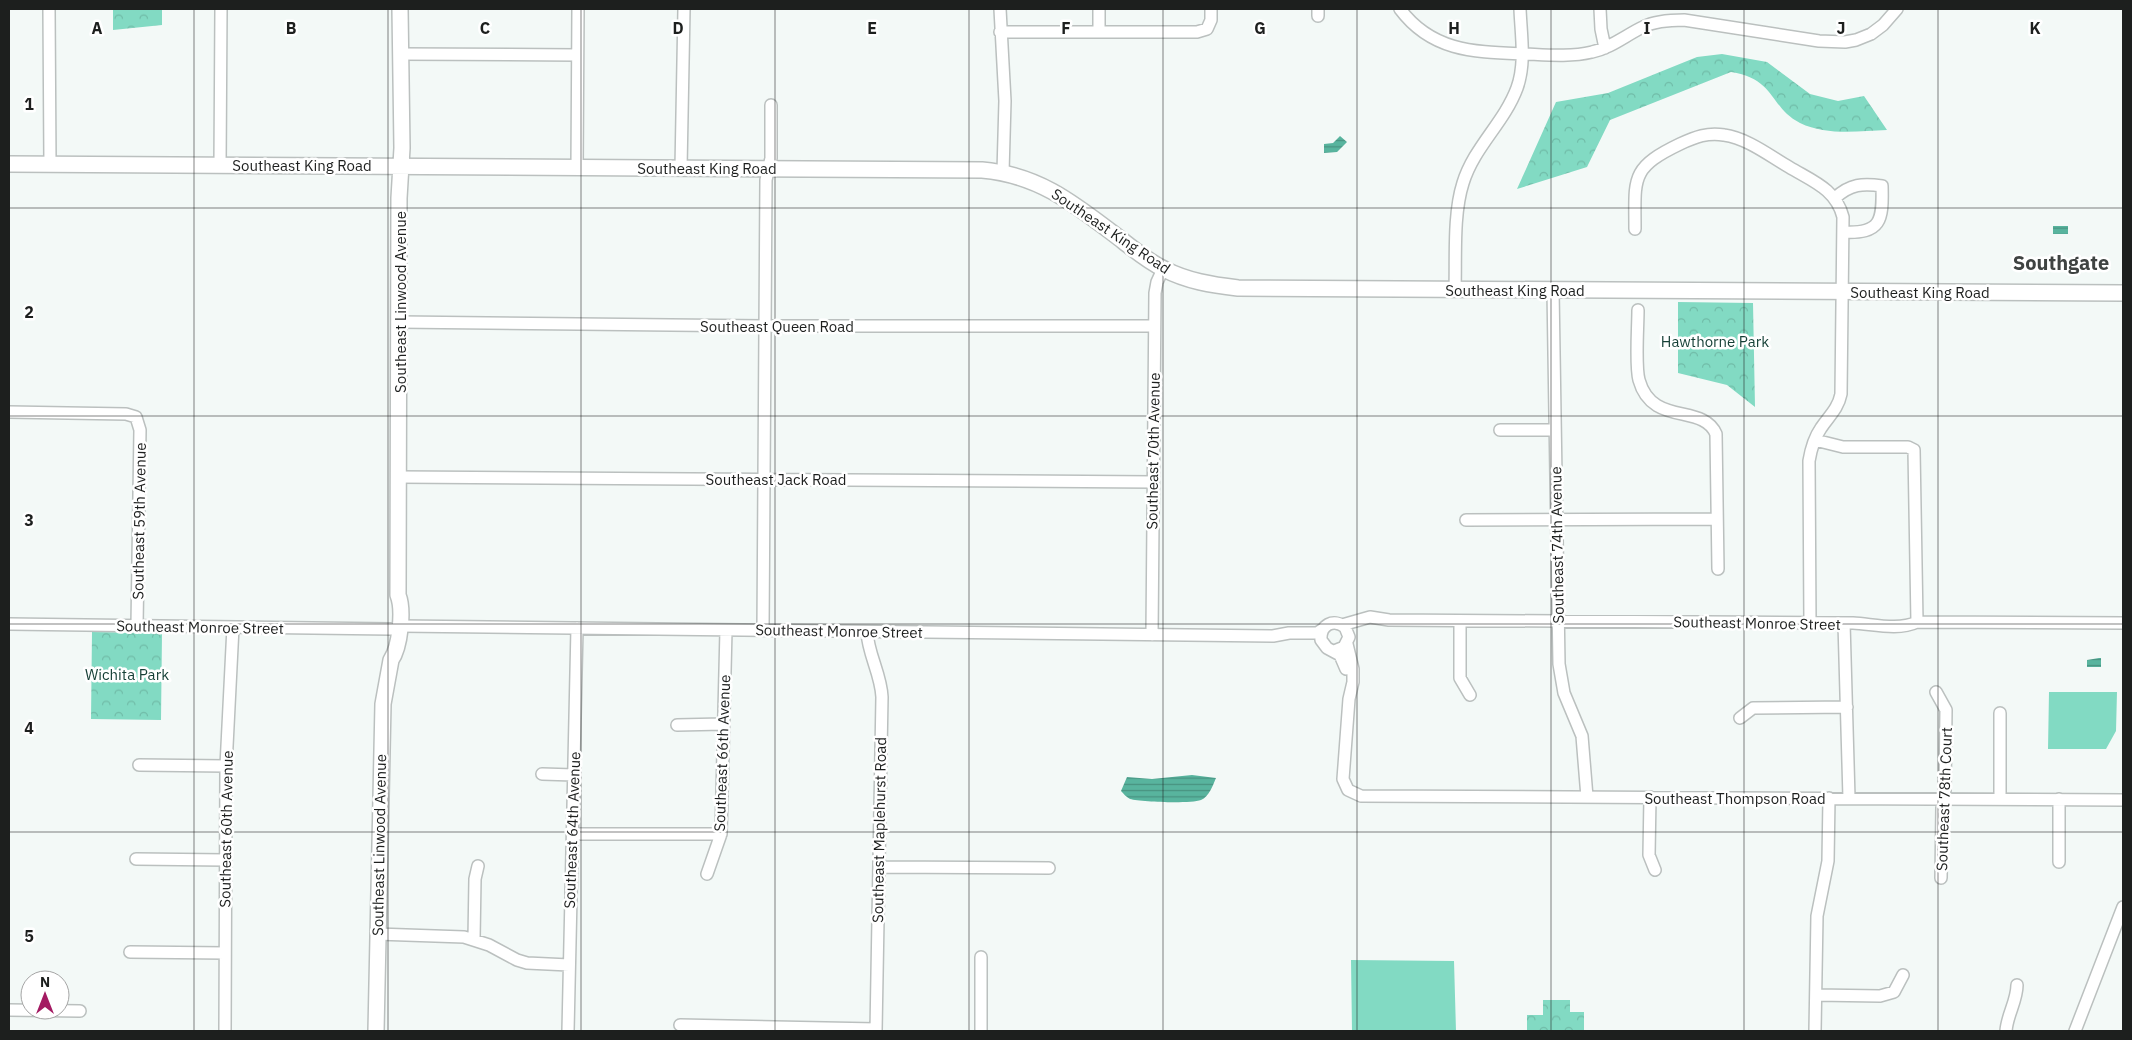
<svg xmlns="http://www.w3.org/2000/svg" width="2132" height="1040" viewBox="0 0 2132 1040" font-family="'IBM Plex Sans',sans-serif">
	<defs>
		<pattern id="forest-crowns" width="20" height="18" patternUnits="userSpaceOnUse" patternTransform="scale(1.25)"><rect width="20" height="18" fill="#82dac3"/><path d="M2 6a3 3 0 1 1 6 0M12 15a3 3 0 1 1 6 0" fill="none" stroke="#70bba7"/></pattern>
		<pattern id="water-rules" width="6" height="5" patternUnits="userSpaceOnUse" patternTransform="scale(1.25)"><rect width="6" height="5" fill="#58b49e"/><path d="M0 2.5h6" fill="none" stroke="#489280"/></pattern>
	</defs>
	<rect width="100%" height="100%" fill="#f3f9f7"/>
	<path fill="#82dac3" d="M2049,692H2117L2116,731L2106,749H2048Z
		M1351,960L1454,961L1456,1031H1352Z"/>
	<path fill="url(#forest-crowns)" d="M113,9H162V25L113,30Z
		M1722,54L1767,62L1810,94L1838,101L1864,96L1887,130C1859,131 1827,136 1800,123C1769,107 1776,79 1731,72L1610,120L1587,167L1517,189L1556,102L1608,93L1697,57Z
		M1678,302L1753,303L1755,407L1727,385L1678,373Z
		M92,632L162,633L161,720L91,719Z
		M1543,1000H1570V1012H1584V1031H1527V1015H1543Z"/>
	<path fill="url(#water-rules)" d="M1340,136L1347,142L1337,152L1324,153V144L1333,143Z
		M2053,226H2068V234H2053Z
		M2099,658H2101V667H2087V660Z
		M1192,775L1216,778C1213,785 1209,797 1201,800C1190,804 1141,802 1130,799C1126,797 1124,794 1121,791L1127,777L1152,779Z"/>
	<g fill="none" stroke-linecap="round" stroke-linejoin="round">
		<g stroke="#bbc0bf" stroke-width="14">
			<path id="minor" d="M49,9L50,164
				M1000,9L1005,101L1003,172
				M1099,9V31
				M1400,9C1433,53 1477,52 1527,54C1548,55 1571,57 1592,52C1611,48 1626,35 1643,27C1655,21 1671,20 1684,20L1819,41L1845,42L1856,40L1871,34L1883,25L1897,9
				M1600,9L1601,29L1605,48
				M1318,16V9
				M1000,32H1197L1207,29L1211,20V9
				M400,54L577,55
				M220,165L221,9
				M577,167L578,9
				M681,168L684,9
				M1835,198C1850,184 1863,183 1882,186C1883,221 1881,234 1843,232
				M1635,229C1635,178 1630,168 1680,144C1695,137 1708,132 1724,135C1747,138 1770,156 1789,167C1812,181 1836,189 1843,217L1841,394C1838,409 1829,416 1821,428C1814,438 1811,449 1809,461L1810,623
				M1455,290C1456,257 1453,214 1463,183C1474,147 1504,123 1517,88C1526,63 1521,35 1520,9
				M1553,290L1559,664L1564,693L1582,736L1587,797
				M1638,310C1638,328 1635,365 1639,380C1652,427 1703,403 1716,434L1718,569
				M399,322L766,326H1154
				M9,412L126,414L136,417L140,430L137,626
				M1500,430H1555
				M1815,440L1843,447H1908L1914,450L1917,622
				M399,477L1153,482
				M1466,520L1717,519
				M1460,621V678L1470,695
				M1844,623L1849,798
				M9,624L391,629
				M1342,625L1370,617L1389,620L1853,623C1873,624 1898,631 1917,622L2123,623
				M400,626L1273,636L1289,633H1317L1323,629
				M763,630L766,180L771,158V105
				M867,632C868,654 881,674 882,697L876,1031
				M1152,635L1155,293L1157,282L1163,269
				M1347,644L1353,669V682L1349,699L1343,779L1348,790L1361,796L2123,800
				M1334,651L1344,647L1349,637L1345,627C1333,618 1320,625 1321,640L1327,648L1340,655L1346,669
				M1936,692L1946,710L1945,790L1942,807L1941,878
				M1740,718L1753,708L1847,707
				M677,725L723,724
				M139,765L226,766
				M542,774L574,775
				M1650,797L1649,855L1655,870
				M2000,799V713
				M573,834H721
				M136,859L225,860
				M2059,862V799
				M879,867L1049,868
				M707,874L721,834L726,630
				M377,934L464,937L489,945L517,960L527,963L569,965
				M474,939L475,879L478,866
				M130,952L225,953
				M1816,995L1880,996L1894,992L1903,975
				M9,1010L80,1011
				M680,1025L876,1029
				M225,1031L226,766L233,627
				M568,1031L577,628
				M981,1031V957
				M1815,1031L1817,916L1828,861L1829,798
				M2006,1031C2007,1015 2017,1001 2017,985
				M2075,1031L2123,907"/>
		</g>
		<g stroke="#bbc0bf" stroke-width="18">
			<path id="major" d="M9,164L982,170C1041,175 1077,206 1123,241C1136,251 1149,262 1164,269C1187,281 1212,285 1238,288L2123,293
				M376,1031L383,704L391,660C400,647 404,610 398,595L399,198L402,148L400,9"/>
		</g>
		<use href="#minor" stroke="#fff" stroke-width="11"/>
		<use href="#major" stroke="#fff" stroke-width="15"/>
	</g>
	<path fill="none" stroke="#1d1f1e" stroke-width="1" stroke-opacity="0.55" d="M194,9V1031M388,9V1031M581,9V1031M775,9V1031M969,9V1031M1163,9V1031M1357,9V1031M1551,9V1031M1744,9V1031M1938,9V1031M9,208H2123M9,416H2123M9,624H2123M9,832H2123"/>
	<g text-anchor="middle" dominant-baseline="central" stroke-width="5" stroke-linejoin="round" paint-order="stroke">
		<g font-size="15" fill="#1d1f1e" stroke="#fff">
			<text x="302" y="165">Southeast King Road</text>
			<text x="707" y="168">Southeast King Road</text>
			<text transform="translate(1111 231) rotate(34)">Southeast King Road</text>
			<text x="1515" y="290">Southeast King Road</text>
			<text x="1920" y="292">Southeast King Road</text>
			<text transform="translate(400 302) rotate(-90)">Southeast Linwood Avenue</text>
			<text x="777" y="326">Southeast Queen Road</text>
			<text transform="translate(1153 451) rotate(-89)">Southeast 70th Avenue</text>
			<text x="776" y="479">Southeast Jack Road</text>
			<text transform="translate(139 521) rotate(-89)">Southeast 59th Avenue</text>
			<text transform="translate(1557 545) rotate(-91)">Southeast 74th Avenue</text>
			<text transform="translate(1757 623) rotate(1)">Southeast Monroe Street</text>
			<text transform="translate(200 627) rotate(1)">Southeast Monroe Street</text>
			<text transform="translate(839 631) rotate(1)">Southeast Monroe Street</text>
			<text transform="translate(722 753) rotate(-88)">Southeast 66th Avenue</text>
			<text x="1735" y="798">Southeast Thompson Road</text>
			<text transform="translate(1944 799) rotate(-88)">Southeast 78th Court</text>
			<text transform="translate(226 829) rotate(-89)">Southeast 60th Avenue</text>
			<text transform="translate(572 830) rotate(-88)">Southeast 64th Avenue</text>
			<text transform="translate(879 830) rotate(-89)">Southeast Maplehurst Road</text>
			<text transform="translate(379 845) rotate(-89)">Southeast Linwood Avenue</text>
		</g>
		<g font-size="15" fill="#153f36" stroke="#fff">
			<text x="1715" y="341">Hawthorne Park</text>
			<text x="127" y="674">Wichita Park</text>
		</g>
		<g font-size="20" font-weight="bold" fill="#3f4342" stroke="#fff">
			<text x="2061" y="262">Southgate</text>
		</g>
	</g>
	<g font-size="16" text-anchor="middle" font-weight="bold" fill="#1d1f1e" stroke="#fff" stroke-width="5" stroke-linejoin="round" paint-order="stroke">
		<text x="97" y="34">A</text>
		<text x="291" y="34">B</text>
		<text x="485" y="34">C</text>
		<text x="678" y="34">D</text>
		<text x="872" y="34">E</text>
		<text x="1066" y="34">F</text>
		<text x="1260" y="34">G</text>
		<text x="1454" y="34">H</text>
		<text x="1647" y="34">I</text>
		<text x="1841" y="34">J</text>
		<text x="2035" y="34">K</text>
		<text x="29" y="110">1</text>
		<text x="29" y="318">2</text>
		<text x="29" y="526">3</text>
		<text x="29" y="734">4</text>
		<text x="29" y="942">5</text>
	</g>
	<rect width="2132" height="1040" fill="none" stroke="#1d1f1e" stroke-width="20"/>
	<g transform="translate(45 995)"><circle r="24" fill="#ffffff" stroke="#a5a5a5"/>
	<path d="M0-4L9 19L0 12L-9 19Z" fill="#a41a62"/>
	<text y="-8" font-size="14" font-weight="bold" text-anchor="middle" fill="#1d1f1e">N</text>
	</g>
</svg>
